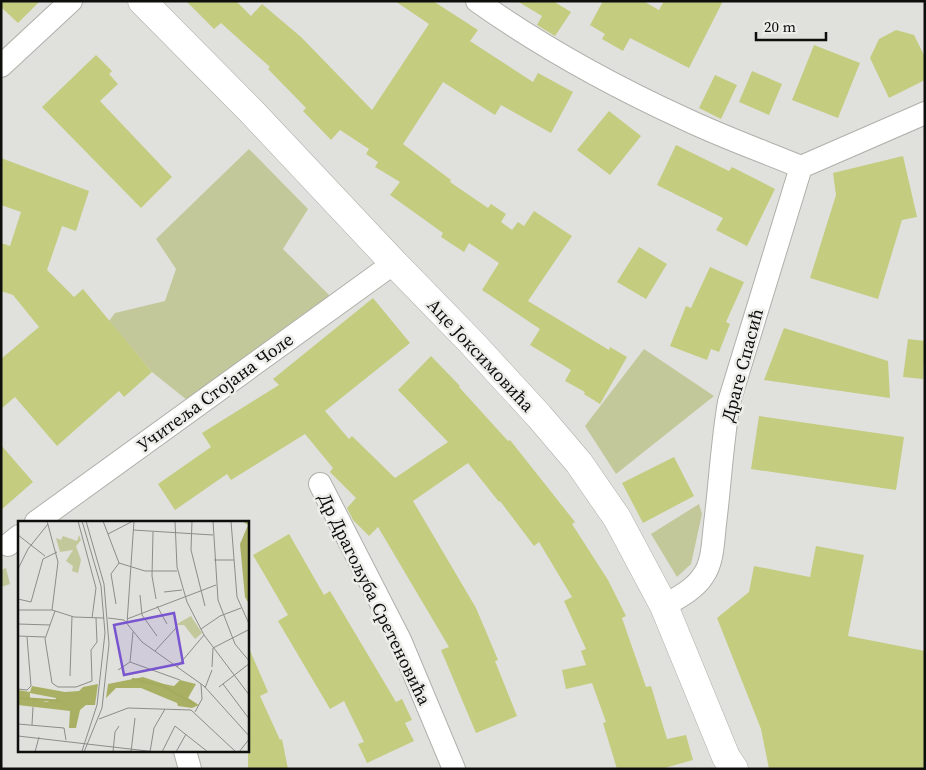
<svg xmlns="http://www.w3.org/2000/svg" width="926" height="770" viewBox="0 0 926 770" font-family="'Source Serif 4',serif">
	<rect width="100%" height="100%" fill="#e0e1dc"/>
	<path fill="#c3c89b" d="M249,149L308,209L283,249L330,296L187,400L152,372L109,321L115,313L165,301L176,269L156,239Z
		M644,349L714,396L616,474L585,426Z
		M699,504L702,514L691,564L677,577L651,534Z
		M6,568L10,584L1,587V570Z"/>
	<path fill="#c4cc80" d="M1,1H40L18,23L1,7Z
		M186,1H236L251,16L262,4L301,37L372,110L429,24L395,1H433L478,30L470,41L533,82L538,73L573,92L551,133L501,105L495,115L443,82L403,144L451,180L450,182L488,208L491,204L506,214L501,222L512,230L518,222L524,226L534,211L572,236L528,301L609,350L610,347L627,357L600,404L584,394L585,392L565,381L571,370L530,345L540,329L482,290L499,263L469,243L464,252L441,237L443,233L390,195L400,182L375,167L378,162L366,154L369,149L340,130L331,140L303,111L306,108L268,69L270,67L221,23L214,29Z
		M517,1H553L571,12L555,36L537,25L542,16Z
		M603,1H643L659,10L664,1H723L689,68L630,38L623,51L602,39L605,34L590,25Z
		M896,30L914,35L925,57V80L889,98L870,58L879,39Z
		M814,45L860,63L838,118L792,100Z
		M96,55L112,71L109,74L118,84L100,101L172,177L141,208L42,107Z
		M752,71L782,84L769,115L739,102Z
		M715,75L737,85L721,119L699,108Z
		M609,111L641,136L610,175L577,150Z
		M676,145L729,171L732,167L775,189L747,246L716,230L723,218L657,185Z
		M903,156L917,217L902,220L878,299L810,278L836,195L833,173Z
		M1,158L89,191L76,231L62,226L47,270L74,297L83,289L152,372L124,397L119,391L57,446L15,397L1,409V359L39,327L13,295L1,291V243L10,246L21,212L1,205Z
		M639,247L667,264L646,299L617,282Z
		M710,267L744,282L726,322L730,324L719,352L711,349L707,360L670,346L686,306L691,308Z
		M373,298L410,343L325,411L349,439L352,436L395,478L448,442L398,390L431,356L460,386L459,387L508,441L510,440L575,522L572,524L608,580L626,616L622,618L646,687L651,686L667,739L686,735L693,760L661,769H617L603,723L606,722L592,683L566,689L562,670L586,665L581,651L586,649L564,601L572,597L539,542L534,546L500,501L499,502L468,463L413,501L476,608L498,660L495,661L517,716L476,733L441,650L449,647L378,527L369,536L353,520L347,508L356,498L330,472L333,468L305,434L231,480L227,474L175,510L158,484L211,447L202,433L279,385L273,379Z
		M784,328L888,361L890,398L764,380Z
		M908,339L925,341L923,379L903,377Z
		M759,416L904,437L896,490L751,469Z
		M1,445L33,482L1,510Z
		M674,457L694,496L643,523L622,483Z
		M289,534L324,595L330,591L396,702L402,699L412,720L405,723L414,741L367,763L358,744L364,742L344,701L330,709L278,621L288,615L253,555Z
		M816,546L864,555L848,636L925,651V769H769L761,729L717,618L749,592L754,566L810,577Z
		M248,646L268,692L260,696L280,740L282,739L288,769H248Z"/>
	<g fill="none" stroke-linecap="round" stroke-linejoin="round">
		<g stroke="#afb0ab" stroke-width="24">
			<path id="street" d="M477,1C542,47 613,86 685,119C723,137 762,151 801,167L925,113
				M1,66L71,1
				M320,484L400,640L454,769
				M36,522L394,263
				M8,545L19,536
				M664,606C677,598 694,590 703,576C713,563 713,541 715,524C720,484 722,443 729,402L801,167
				M185,751L190,769"/>
		</g>
		<g stroke="#afb0ab" stroke-width="29">
			<path id="secondary" d="M142,1L252,112L394,263L471,342L539,416L579,463L617,518L664,606L726,757L734,769"/>
		</g>
		<use href="#street" stroke="#fff" stroke-width="22"/>
		<use href="#secondary" stroke="#fff" stroke-width="28"/>
	</g>
	<g text-anchor="middle" dominant-baseline="central" stroke-width="5" stroke-linejoin="round" paint-order="stroke">
		<g font-size="18" fill="#0e0e0d" stroke="#edeee9">
			<text transform="translate(481 355) rotate(47)">Аце Јоксимовића</text>
			<text transform="translate(742 365) rotate(-75)">Драге Спасић</text>
			<text transform="translate(215 392) rotate(-36)">Учитеља Стојана Чоле</text>
			<text transform="translate(375 599) rotate(64)">Др Драгољуба Сретеновића</text>
		</g>
	</g>
	<g transform="translate(18 521)">
		<rect width="231" height="231" fill="#e0e1dc"/>
		<path d="M61,14L63,19L58,25L63,39L60,52L54,50L55,45L48,40L55,29L42,31L38,17L43,19L45,15L59,20ZM173,95L184,112L177,118L166,104H157Z" fill="#c3c89b"/>
		<path d="M224,0H231V83L227,76L222,23L230,4ZM125,156L146,163L156,165L162,159L178,163L170,177L181,184L174,187L160,185L159,182L123,167H98L88,177L90,163ZM80,163L77,184H68L62,189L58,207H51L52,190L0,184V169L12,171L14,165L47,171L61,170L65,166ZM12,172L38,177V178L29,181L12,177Z" fill="#a9b064" fill-rule="evenodd"/>
		<path fill="none" stroke="#a5ac60" stroke-width="2.5" d="M114,158L145,165L176,183M0,177L43,180"/>
		<path fill="none" stroke="#8c8d89" stroke-width="1" d="M29,0L40,41L34,89M60,0L78,67L74,97M85,0L101,42L127,50H159M157,0L159,46L169,81L186,114L232,175M174,0L173,29L187,85M195,0L200,79L217,123L232,141M213,0L219,76L232,105M115,9L195,14M135,11L134,55L138,78M90,13L115,0M0,14L27,35M196,39H216M0,48L10,28L30,3M146,71L164,69M122,74L124,94L139,115M0,78L13,81L25,38L39,31M98,83L93,53L101,42M139,85L149,103M0,89H34L56,96L86,97M37,90L27,118L34,162L40,166H58L74,160L73,129L79,121L78,97M90,97L106,99L124,121L186,165L232,216M109,98L198,64M109,102L116,0M0,103L32,104M183,108L202,95L223,87M0,115L27,116M137,130L158,107M112,141L115,111M159,146L186,114M194,146L195,127L232,108M100,149L112,141L162,159M52,155L54,95M205,163L232,199M201,166L232,142M187,167L194,149M0,168L9,169L13,165L9,116M177,191L184,178L183,163M81,198L110,187L173,189L218,231M0,203L46,207L48,219M14,204L15,186M0,215L138,231M64,230L79,184L87,112L83,65L64,0M17,231L21,216M66,231L84,187L91,123L86,63L68,0M95,231L97,211L101,205M113,231L117,197M132,231L136,207L147,188M144,231L157,205L190,231M158,231L168,213M221,231L232,217"/>
		<path fill="#7955cf" fill-opacity="0.15" stroke="#7955cf" stroke-width="2.5" d="M156,92L165,142L106,154L96,104Z"/>
		<rect width="231" height="231" fill="none" stroke="#0e0e0d" stroke-width="2.5"/>
	</g>
	<rect width="926" height="770" fill="none" stroke="#0e0e0d" stroke-width="5"/>
	<path d="M756 32v8h70v-8" fill="none" stroke="#0e0e0d" stroke-width="2.5"/>
	<text x="764" y="32" font-size="15" fill="#0e0e0d" stroke="#edeee9" stroke-width="4" paint-order="stroke">20 m</text>
</svg>
